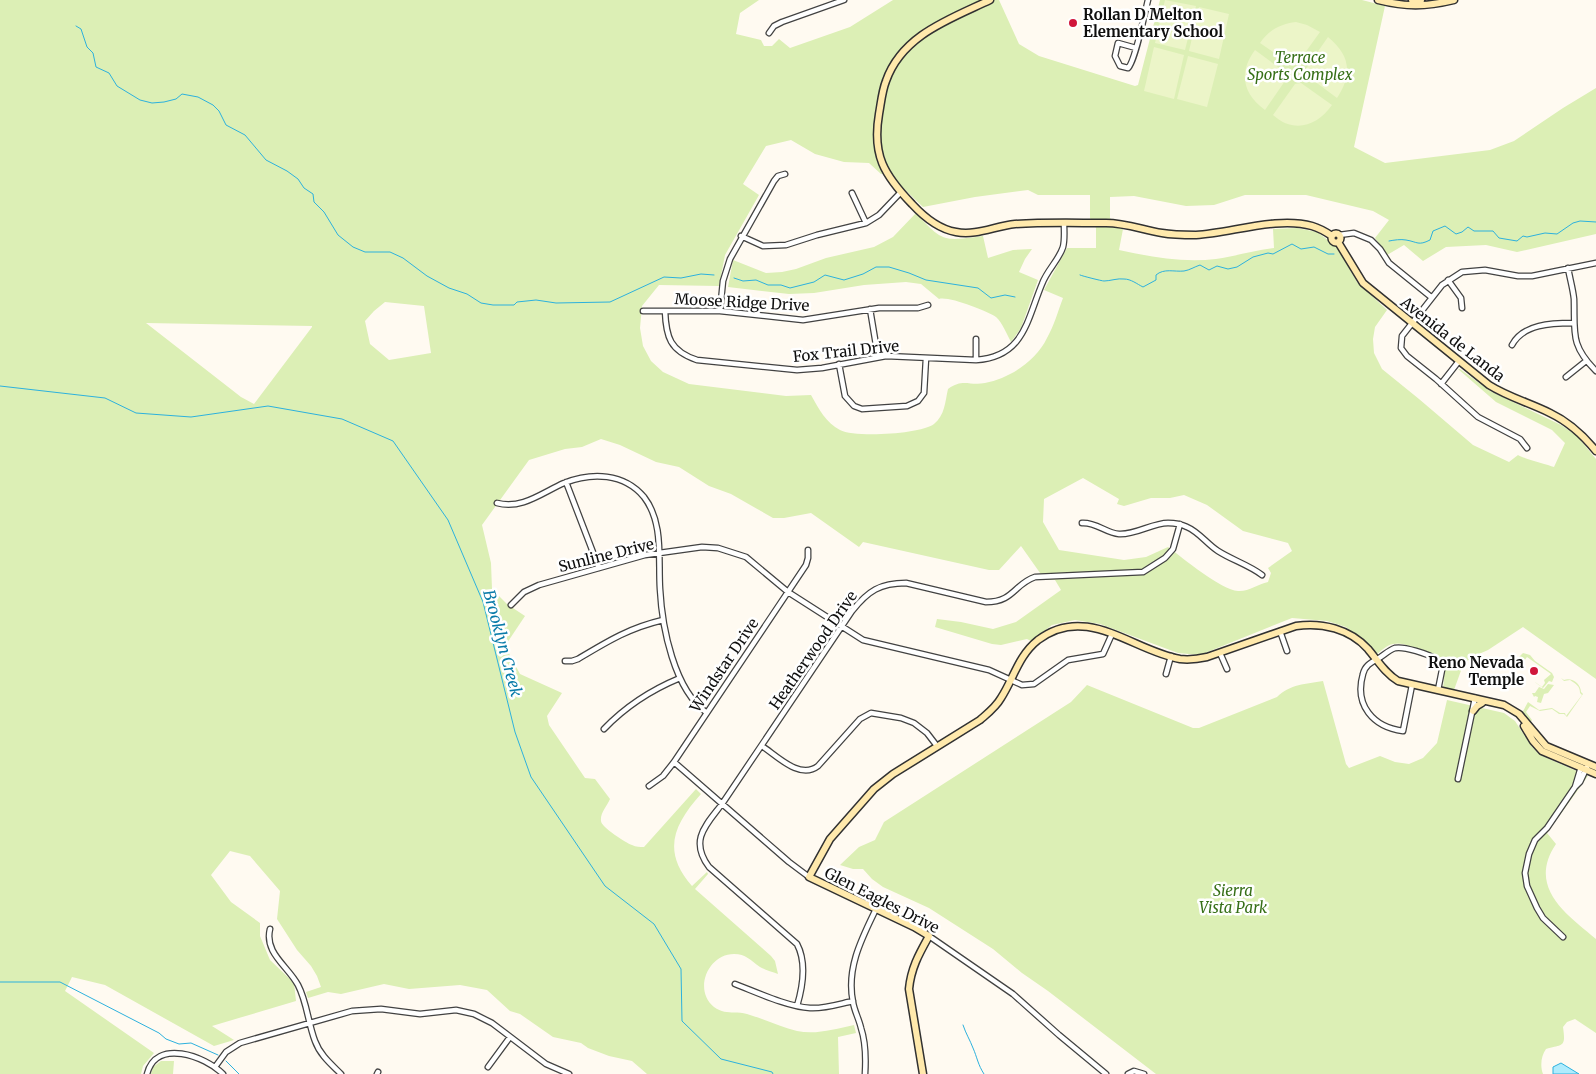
<svg xmlns="http://www.w3.org/2000/svg" width="1596" height="1074" viewBox="0 0 1596 1074" font-family="Merriweather,serif">
	<rect width="100%" height="100%" fill="#fffaf1"/>
	<path fill="#dcefb5" fill-rule="evenodd" d="M0,0H759L740,13L736,34L761,40L764,46H772L779,39L790,48L850,27L893,0H999L1019,44L1039,56L1135,86L1138,85L1160,0H1362L1385,6L1354,147L1385,163L1490,150L1514,141L1563,108L1596,88V234L1517,252L1486,245L1446,247L1423,261L1404,245L1387,255L1375,238L1389,220L1373,211L1306,195H1245L1214,205L1186,206L1134,196L1110,197V218L1123,229L1119,250C1152,257 1183,263 1216,259C1236,256 1255,250 1274,248L1273,229L1297,228L1317,232L1336,246L1357,282L1387,310L1375,327L1373,339L1374,353L1382,369L1419,399L1473,445L1509,462L1518,455C1522,458 1546,464 1554,467L1565,443L1552,430L1496,402L1458,369H1460L1490,391L1561,425L1577,436L1596,459V679L1523,627L1488,650L1472,657L1463,665L1454,690L1443,688C1447,660 1442,658 1416,649C1409,646 1401,642 1393,644C1387,645 1381,651 1377,654L1346,627L1327,621L1292,618L1200,655L1178,653L1100,624L1075,620L1052,625L1031,641L1027,639L1001,645L992,644L935,627L937,619L961,622L993,629L1016,622L1061,590L1055,580H1045L1021,546L999,570H989L863,542L859,547L811,513L784,518H773L731,494L709,486L679,467L656,462L620,445L601,439L582,447L565,449L529,460L482,525L491,563L492,589L507,604L525,616L505,646L520,674L562,693L547,716L549,725L585,778L595,779L610,799C607,806 600,813 601,821C601,827 626,843 632,845C636,847 640,847 644,847L696,789L701,794C673,825 662,852 692,886L707,872L708,874L695,889L771,956L775,961L778,974C772,972 765,970 760,967C750,960 746,954 734,954C708,954 693,990 714,1007C726,1016 736,1010 747,1014C764,1019 780,1027 797,1031C816,1035 835,1029 854,1025L856,1033L838,1037L839,1074H647L632,1061L609,1056L588,1048L581,1043L553,1037L520,1014L510,1011L487,990L460,985L409,989L384,984L341,994L328,992L308,998L306,992L321,987L317,976L311,966L297,950L277,919L280,891L250,856L230,851L211,875L231,902L260,923V936L270,960L294,983L296,1001L212,1026L234,1040L214,1046L105,985L72,977L65,991L154,1053L143,1066L141,1074H0ZM791,140L815,154L844,162L869,163L881,174L890,173L897,182L923,207L975,197L1028,190L1038,195H1090V218L1096,228V248H1067L1044,290L1063,298C1058,311 1054,326 1047,338C1036,361 1010,378 985,383C969,386 963,378 948,389C945,402 945,415 934,424C921,434 855,438 840,430C826,423 819,409 811,395L786,396L689,384L663,372L651,361L643,346L640,328L642,306L659,285L719,286L725,255L759,195L743,184L766,146ZM385,302L424,306L431,353L389,360L370,344L365,321L374,311ZM146,323L312,326V327L254,404L241,397ZM1083,478L1119,499L1117,504L1124,506L1151,498H1170L1184,495L1207,505L1243,531L1288,543L1292,551L1268,568L1271,573L1268,582C1258,584 1248,592 1238,591C1221,590 1183,558 1168,547L1146,557L1124,560L1059,550L1043,522L1044,499Z
		M916,213C943,243 944,241 983,236L988,258L1013,250L1032,249L1025,259L1019,272L1038,280L1021,328L1011,342C1007,335 1002,322 996,317C987,311 949,296 939,299L921,284L906,282L864,285L814,293L789,294L728,287L733,260L766,273L782,272L796,269L826,258L874,247L893,237Z
		M1523,653L1530,655L1535,661L1552,673L1554,677L1552,682L1549,681L1543,688L1536,683L1535,682L1542,687L1545,683L1544,680L1551,674L1527,657L1524,661L1518,658Z
		M1561,678L1564,680C1572,677 1581,684 1581,692L1583,694L1567,717L1564,714H1559L1552,709L1540,711L1530,706L1526,712L1532,720L1530,723L1522,713L1528,702L1539,710L1552,708L1560,713H1565L1566,716L1582,695L1580,693C1580,686 1576,684 1570,680L1564,681Z
		M1323,681L1346,764L1349,768L1380,756L1395,762L1409,764L1423,758L1437,743L1447,700L1504,713L1515,721L1532,747L1540,755L1588,776L1547,833L1556,844C1527,887 1566,914 1596,939V1033L1575,1019L1567,1022L1563,1027C1566,1048 1563,1044 1546,1049C1541,1056 1540,1066 1543,1074H1156L1048,991L1022,973L993,949L929,908L883,887L872,879L863,869H853L840,865L859,847L875,840L884,822L1071,702L1087,685L1193,728H1199L1277,697C1290,684 1306,684 1323,681Z
		M1548,684L1554,685L1548,693L1544,694L1541,703L1537,702L1538,697L1535,696L1534,697L1532,693H1535L1539,687L1544,689Z
		M161,1061H174L173,1074H151L153,1067Z"/>
	<path fill="#ecf5c8" d="M1165,0L1196,6L1185,50L1155,43Z
		M1199,7L1229,14L1219,59L1189,51Z
		M1296,22L1307,25L1320,32L1297,64L1292,65L1260,43C1269,30 1280,24 1296,22Z
		M1328,37C1350,55 1353,74 1337,98L1306,75L1305,70Z
		M1154,47L1184,55L1174,99L1144,91Z
		M1255,50L1286,73L1287,78L1265,110C1243,94 1238,73 1255,50Z
		M1188,56L1218,64L1207,107L1177,99Z
		M1301,83L1332,105C1317,126 1294,134 1273,115L1295,84Z"/>
	<path fill="#afecfd" stroke="#2db1dd" d="M1561,1063L1579,1074H1553V1067Z"/>
	<g fill="none" stroke-linecap="round" stroke-linejoin="round">
		<path stroke="#2db1dd" stroke-width="1" d="M76,26L81,29L87,47L93,53L96,67L109,73L117,86L140,100L152,103L164,102L176,99L182,94L198,97L213,105L219,111L226,125L245,135L266,160L287,171L298,179L304,188L313,194L314,202L324,212L338,235L353,247L365,252H390L403,258L427,276L449,288L467,294L481,303L493,305H514L517,302L536,300L556,303L610,302L664,277L681,278L701,274L714,275
			M1389,241C1394,240 1401,239 1406,240C1418,242 1418,246 1430,240L1433,231L1445,226L1456,234L1462,232L1468,227L1474,231H1493L1499,238L1517,241L1523,236L1527,237L1545,233L1557,234L1573,223L1580,221L1596,222
			M1080,275C1082,276 1102,281 1104,281C1110,281 1118,278 1124,279C1131,279 1137,284 1143,287L1156,280V275C1164,268 1174,272 1184,271C1190,270 1194,267 1200,265L1209,270L1217,266L1228,269L1237,267L1253,257L1268,253L1273,254L1292,244L1301,249L1314,247L1328,254H1334
			M734,278L743,281L756,280L768,285H781L790,288L814,282L825,275L844,280L863,274L876,267H889L909,273L926,280L978,288L991,298L1005,295L1015,297
			M0,386L105,398L136,413L191,417L268,406L342,419L393,441L448,520L483,602L515,732L531,777L605,886L654,924L681,969L682,1021L721,1059L772,1072L773,1074
			M0,982H60L159,1033L166,1039L179,1044L191,1043L218,1055
			M963,1025C966,1034 970,1040 973,1048C977,1057 978,1065 984,1074
			M226,1061L239,1074"/>
		<g stroke="#424242" stroke-width="7">
			<path id="street" d="M769,33L774,26L782,22L844,0
				M1136,48L1118,43L1115,56L1120,66L1128,68C1135,62 1145,12 1148,0
				M852,193L866,223
				M1339,235L1354,233L1371,240L1380,249L1389,263L1431,297
				M741,236L763,246L786,245L817,235L866,223L879,215L901,192
				M1568,268C1570,279 1573,289 1574,299C1575,333 1570,345 1596,371
				M1448,280L1461,298L1462,308
				M870,309L878,357
				M643,311H720L803,320L879,308H918L928,305
				M665,311C666,337 670,351 697,360L797,370L822,368L886,356L976,360C1024,357 1027,320 1042,284C1047,270 1059,260 1063,247C1065,239 1064,231 1064,223
				M720,311L723,281L730,259L774,181L778,176L785,174
				M976,339V360
				M1512,345C1523,324 1552,323 1573,323
				M839,364L845,396L854,406L862,409L907,406L918,401L924,393L926,358
				M1566,377L1586,361
				M1441,384L1459,361
				M1527,448L1520,439L1478,417L1436,379L1407,356L1401,348L1402,336L1442,285L1462,272L1485,270L1518,276H1532L1596,263
				M566,482L599,568
				M497,503C522,510 543,492 564,483C592,472 624,473 644,497C664,523 658,559 660,589C662,627 674,690 707,713
				M1082,523C1096,522 1106,533 1119,534C1136,535 1152,523 1168,523C1175,523 1181,524 1187,527C1199,532 1207,544 1218,551C1232,560 1249,565 1262,575
				M511,605L524,592L539,585L645,555L702,547L718,548L746,557L788,592L863,640L989,670L1022,685L1034,684L1068,660L1103,654L1112,634
				M1280,631L1287,651
				M1220,653L1227,669
				M565,661H572L578,659C608,641 629,628 663,620
				M1166,674L1171,656
				M1412,685L1403,731C1373,727 1354,705 1363,674C1365,665 1372,662 1379,658C1384,655 1389,650 1395,648C1404,646 1428,654 1436,659L1442,670L1438,690
				M604,729C626,706 651,690 680,678
				M762,746C777,756 800,780 818,766L860,719L871,713L901,718L914,723L927,733L937,746
				M674,762L789,862L809,877
				M1458,779L1475,698
				M649,786L663,776L674,762L806,565L808,558V550
				M1575,787L1580,782L1587,767
				M270,929C264,953 288,966 298,985C307,1002 308,1023 315,1041C320,1055 331,1064 341,1074
				M929,936L1013,994L1059,1035L1106,1074
				M1563,937L1543,918L1537,908L1527,886L1525,873L1529,854L1535,840L1547,828L1575,787L1581,767
				M735,984C756,992 788,1007 810,1008C824,1009 839,1004 853,1001
				M797,1006C803,986 807,963 797,944L709,867C689,840 706,825 722,804L852,611C868,591 880,583 906,583L986,602C1014,602 1014,584 1035,577L1143,572L1165,558L1173,549L1180,524
				M215,1067L226,1052L240,1043L352,1011L381,1009L420,1014L456,1010L474,1014L492,1023L546,1064L569,1074
				M488,1067L510,1037
				M147,1074C156,1038 205,1056 223,1074
				M377,1074L378,1072
				M865,1074C866,1058 866,1043 861,1028C859,1019 854,1010 853,1002C846,968 862,938 876,909
				M1128,1074L1134,1071L1144,1074"/>
		</g>
		<g stroke="#313131" stroke-width="9">
			<path id="secondary" d="M990,0C950,19 902,35 886,81C882,91 881,103 879,114C872,155 884,175 912,204C924,217 938,229 956,232C976,236 995,226 1015,224C1045,222 1076,223 1106,223C1126,223 1143,230 1162,233C1173,235 1184,235 1196,235C1231,233 1278,216 1312,226C1319,228 1326,232 1332,236
				M1378,0C1406,7 1425,7 1454,0
				M1412,0H1421
				M1331.5 238a4.5 4.5 0 1 1 9 0a4.5 4.5 0 1 1-9 0Z
				M1338,242L1363,283L1489,385C1508,397 1530,403 1550,413C1569,422 1583,435 1596,451
				M1473,711L1477,706L1482,703
				M1524,726L1533,741L1542,751L1596,774
				M923,1074L909,989C911,968 919,954 929,936L914,927L809,877L830,839L874,789L893,774L980,720C988,713 996,707 1001,698C1014,678 1018,656 1038,640C1087,603 1133,651 1180,659C1189,660 1198,659 1207,657L1296,626C1322,622 1350,629 1368,649C1378,661 1385,673 1398,681L1504,705L1519,714L1546,746L1596,767"/>
		</g>
		<use href="#street" stroke="#fff" stroke-width="4.5"/>
		<use href="#secondary" stroke="#ffe9ac" stroke-width="6"/>
	</g>
	<g fill="#d0163b" stroke="#fff" stroke-width="2">
		<circle cx="1073" cy="23" r="5"/>
		<circle cx="1534" cy="671" r="5"/>
	</g>
	<g text-anchor="middle" dominant-baseline="central" stroke-width="5" stroke-linejoin="round" paint-order="stroke">
		<g font-size="15" font-weight="bold" fill="#0f0f0f" stroke="#fff" text-anchor="start">
			<text x="1083" y="14">Rollan D Melton<tspan x="1083" dy="17">Elementary School</tspan></text>
			<text x="1524" y="662" text-anchor="end">Reno Nevada<tspan x="1524" dy="17">Temple</tspan></text>
		</g>
		<g font-size="15" font-style="italic" fill="#366f17" stroke="#fff">
			<text x="1300" y="57">Terrace<tspan x="1300" dy="17">Sports Complex</tspan></text>
			<text x="1233" y="890">Sierra<tspan x="1233" dy="17">Vista Park</tspan></text>
		</g>
		<g font-size="15" fill="#0f0f0f" stroke="#fff">
			<text transform="translate(742 302) rotate(3)">Moose Ridge Drive</text>
			<text transform="translate(1453 339) rotate(38)">Avenida de Landa</text>
			<text transform="translate(846 351) rotate(-6)">Fox Trail Drive</text>
			<text transform="translate(606 555) rotate(-14)">Sunline Drive</text>
			<text transform="translate(813 650) rotate(-55)">Heatherwood Drive</text>
			<text transform="translate(724 665) rotate(-56)">Windstar Drive</text>
			<text transform="translate(882 900) rotate(27)">Glen Eagles Drive</text>
		</g>
		<g font-size="16" font-style="italic" fill="#097ba9" stroke="#fff">
			<text transform="translate(503 643) rotate(75)">Brooklyn Creek</text>
		</g>
	</g>
</svg>
